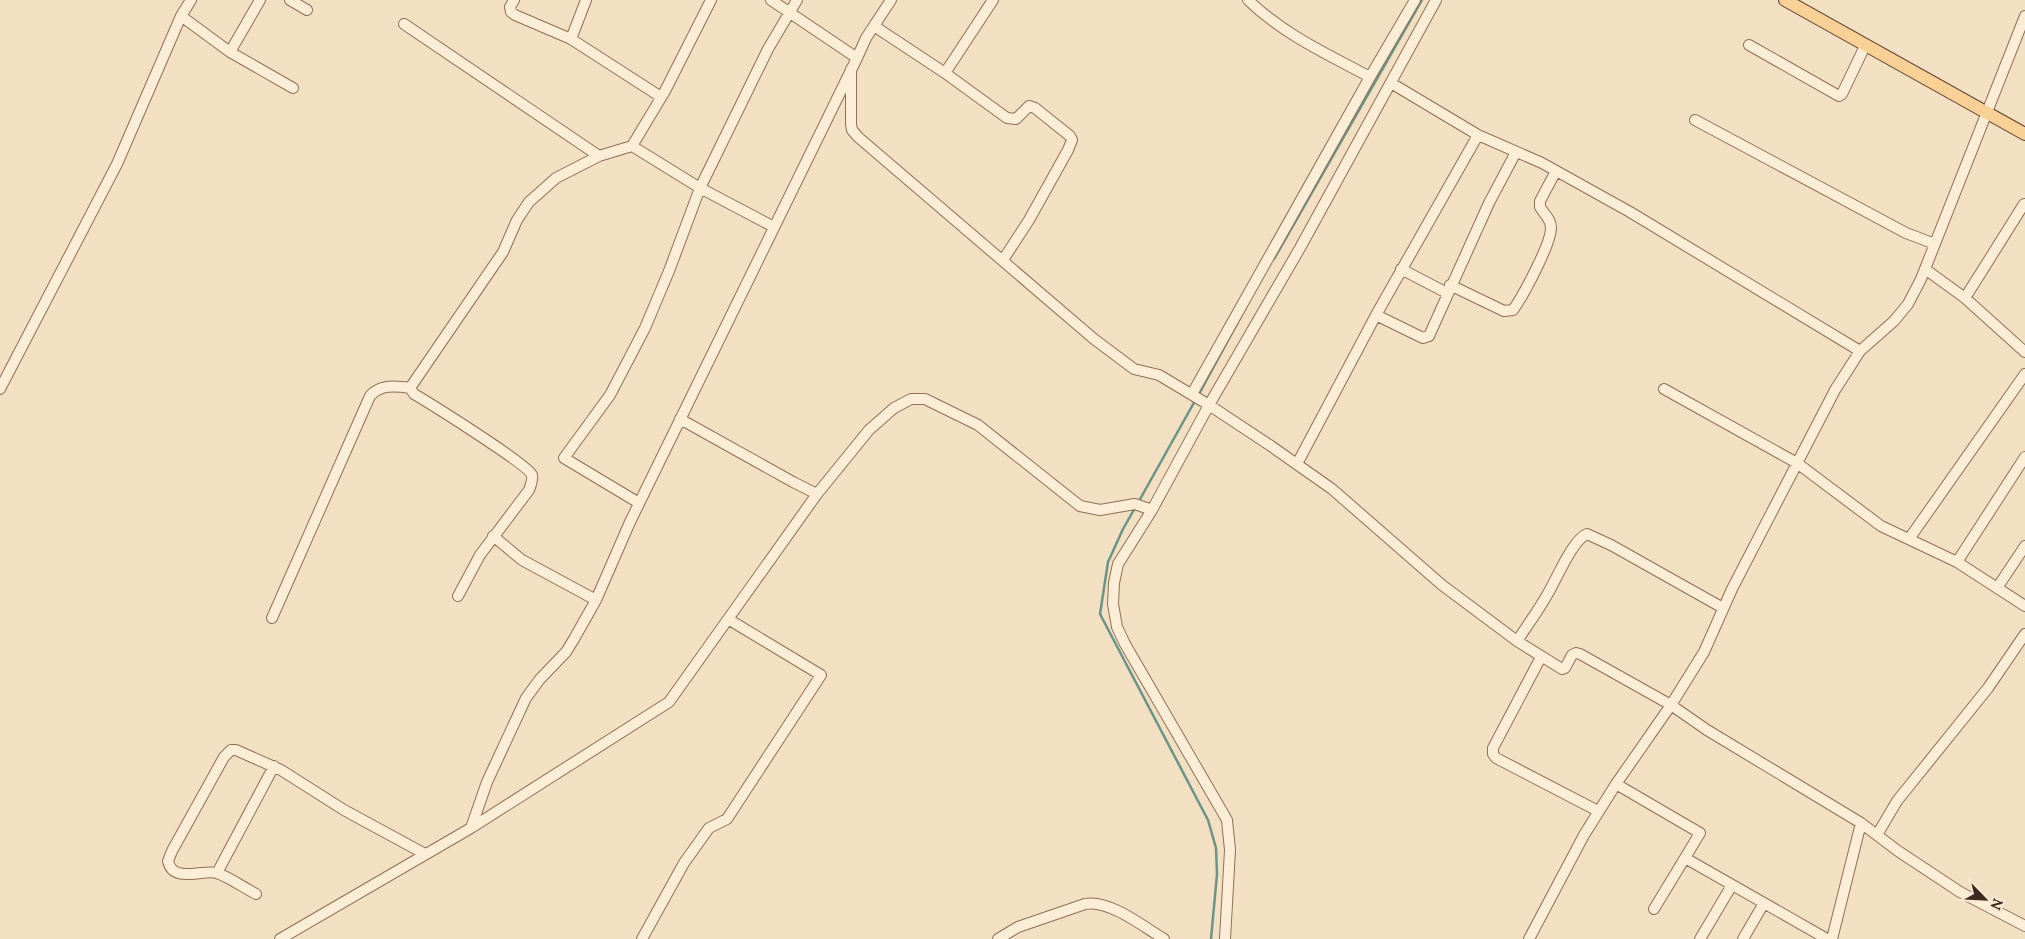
<svg xmlns="http://www.w3.org/2000/svg" width="2025" height="939" viewBox="0 0 2025 939" font-family="Lora,serif">
	<rect width="100%" height="100%" fill="#f3dfc2"/>
	<g fill="none" stroke-linecap="round" stroke-linejoin="round">
		<path stroke="#6a9486" stroke-width="2.5" d="M1274,259L1422,0
			M1199,394L1245,309
			M1139,501L1196,399
			M1135,508L1123,529L1108,562L1100,614L1208,820L1216,848L1217,874L1211,939"/>
		<g stroke="#8f6f57" stroke-width="12">
			<path id="minor" d="M290,0L307,10
				M514,0L510,7L511,12L515,15L571,39L661,97
				M711,0L665,91L632,146L700,188L774,227
				M771,0L857,58
				M1248,0C1283,34 1327,54 1370,77
				M181,16L230,52L293,88
				M404,24L599,156
				M874,26L945,73L1007,118L1016,119L1029,106L1035,108L1070,136L1072,140L1068,150L1029,220L1003,260
				M571,39L586,0
				M1749,45L1839,96L1842,94L1865,46
				M230,52L260,0
				M851,69V124L852,130L858,137L1094,339L1134,369L1159,375L1209,405L1271,446L1332,489L1442,585L1517,641L1562,669L1565,668L1572,655L1576,653L1580,654L1671,705L1707,730L1861,823L1898,851L1960,892L2025,926
				M945,73L993,0
				M1391,83L1478,135L1542,163L1630,212L1860,351
				M1695,120L1906,233L1935,244
				M1401,269L1447,293
				M1925,269L1965,298L2024,204
				M1450,285L1504,311L1513,310C1523,296 1551,244 1551,228C1551,219 1544,214 1540,207V201L1556,171
				M1965,298L2025,352
				M1376,315L1423,338L1429,336L1489,203L1516,152
				M0,389L117,164L181,16L191,0
				M1664,389L1797,463L1881,526L1957,562L2025,606
				M1192,394L1370,77L1415,0
				M680,419L793,482L817,494
				M1297,464L1376,315L1478,135
				M639,503L564,458L610,395L645,328L669,271L700,188L768,49L797,0
				M493,536L522,560L596,600
				M1909,539L2025,374
				M1957,562L2025,457
				M1997,588L2025,546
				M458,596L480,555L529,490C531,485 533,480 532,475C527,464 431,404 414,394L410,388L503,252L517,220L529,202L556,178L599,156L632,146
				M272,618L370,396C380,384 396,386 410,388
				M1517,641C1527,626 1538,611 1547,595C1556,581 1572,540 1587,534L1611,545L1723,608
				M1541,657L1493,748V754L1496,758L1598,811
				M1616,784L1700,833L1654,909
				M471,828L487,782L526,698L540,679L566,652L574,639L596,600L630,522L857,58L866,38L891,0
				M1877,835L1897,801L1988,688L2025,634
				M1685,858L1827,939
				M217,873L274,766
				M256,894C244,888 231,878 217,873C202,869 173,884 168,861L172,851L224,757L231,750H236L281,770L344,810L425,854
				M280,939L471,828L669,702L817,494L869,430L894,408L911,399H925L978,425L1080,506L1100,510L1135,504L1152,510
				M642,939L684,863L709,828L727,819L821,675L728,619
				M998,939L1018,927L1085,904C1109,899 1144,927 1164,939
				M1225,939L1230,850L1227,820L1125,644L1117,627L1113,604L1114,583L1118,564L1152,510L1209,405L1300,248L1436,0
				M1529,939L1584,835L1616,784L1671,705L1704,652L1732,589L1835,390L1860,351L1894,321L1908,304L1921,279L2025,16
				M1700,939L1732,885
				M1743,939L1764,903
				M1832,939L1861,823"/>
		</g>
		<g stroke="#5c3e2c" stroke-width="14">
			<path id="major" d="M1785,0L2025,134"/>
		</g>
		<use href="#minor" stroke="#fcedd7" stroke-width="10"/>
		<use href="#major" stroke="#f9d197" stroke-width="12"/>
	</g>
	<g transform="translate(1985 899) rotate(114)" stroke="#f9ead3" stroke-width="4" paint-order="stroke">
	<path d="M0-4L9 19L0 12L-9 19Z" fill="#3d291d"/>
	<text y="-8" font-size="14" font-weight="bold" text-anchor="middle" fill="#3d291d">N</text>
	</g>
</svg>
